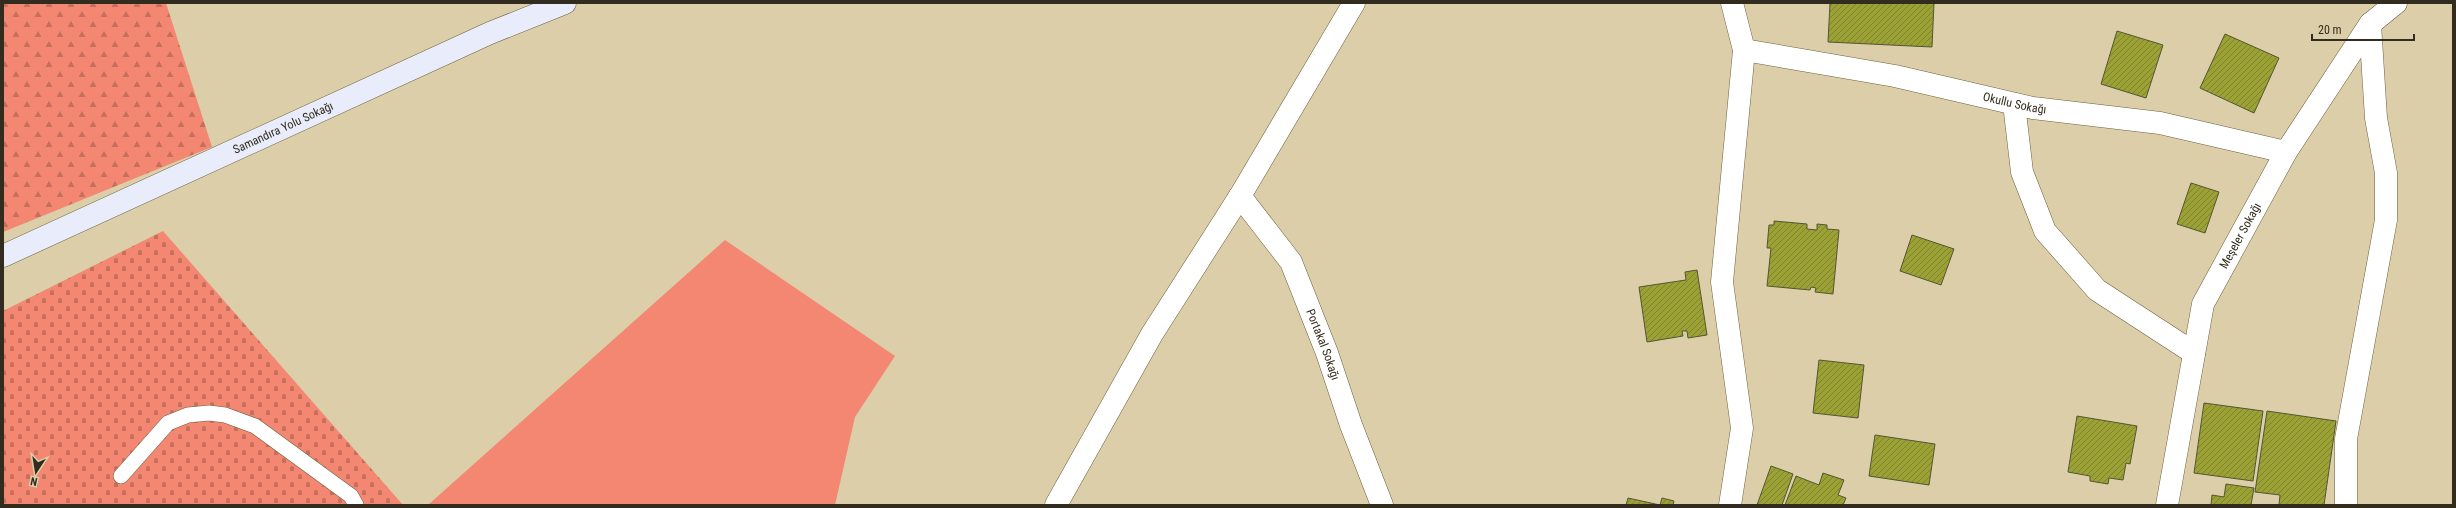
<svg xmlns="http://www.w3.org/2000/svg" width="2456" height="508" viewBox="0 0 2456 508" font-family="'Roboto Condensed',sans-serif">
	<defs>
		<pattern id="forest-firs" width="22" height="20" patternUnits="userSpaceOnUse"><rect width="22" height="20" fill="#f48772"/><path d="M5 1l3.5 6h-7zM16 11l3.5 6h-7z" fill="#c66f5d"/></pattern>
		<pattern id="cemetery-stones" width="16" height="16" patternUnits="userSpaceOnUse"><rect width="16" height="16" fill="#f48772"/><path d="M2 7V4a2 2 0 0 1 4 0v3zM10 15v-3a2 2 0 0 1 4 0v3z" fill="#c66f5d"/></pattern>
		<pattern id="building-hatch" width="6" height="6" patternUnits="userSpaceOnUse"><rect width="6" height="6" fill="#9ba135"/><path d="M-1 1l2-2M0 6l6-6M5 7l2-2" fill="none" stroke="#7f832c"/></pattern>
	</defs>
	<rect width="100%" height="100%" fill="#dbcea8"/>
	<path fill="#f48772" d="M725,240L895,356L855,417L835,505H428Z"/>
	<path fill="url(#forest-firs)" d="M3,3H166L212,147L3,232Z"/>
	<path fill="url(#cemetery-stones)" d="M163,231L403,505H3V311Z"/>
	<path fill="url(#building-hatch)" stroke="#535633" d="M1830,3H1934L1932,47L1828,42Z
		M2117,31L2163,45L2146,98L2101,84Z
		M2225,34L2279,58L2254,113L2200,88Z
		M2191,183L2219,192L2205,233L2177,224Z
		M1774,221L1807,224V229L1817,230V224L1827,225V229L1839,230L1833,294L1815,292L1816,288L1811,287L1810,290L1767,286L1771,248H1767L1769,225H1774Z
		M1912,235L1954,249L1941,285L1900,271Z
		M1697,270L1707,335L1688,338L1687,331H1682L1683,336L1647,342L1639,287L1686,280L1685,272Z
		M1819,360L1864,365L1858,418L1813,413Z
		M2204,403L2263,411L2253,481L2194,473Z
		M2267,411L2336,421L2324,505H2279L2280,495L2255,492Z
		M2077,416L2137,426L2130,464L2126,463L2123,480L2109,478L2108,484L2090,481V476L2068,472Z
		M1875,435L1935,444L1929,485L1869,476Z
		M1771,466L1793,474L1782,505H1757Z
		M1823,473L1844,480L1838,495L1846,498L1843,505H1785L1796,476L1819,485Z
		M2226,484L2254,488L2251,505H2211L2212,495L2224,497Z
		M1628,498L1660,505H1626Z
		M1662,498L1674,501L1673,505H1660Z"/>
	<g fill="none" stroke-linecap="round" stroke-linejoin="round">
		<g stroke="#6c603e" stroke-width="16">
			<path id="service" d="M121,476L168,423L188,415L209,413L225,415L255,426L351,496L356,505"/>
		</g>
		<g stroke="#6c603e" stroke-width="23">
			<g id="minor">
				<path id="s1" d="M1744,50L1895,76L2033,108L2160,123L2286,152"/>
				<path d="M2014,104L2022,172L2045,231L2097,290L2194,353"/>
				<path id="s2" d="M1240,196L1291,262L1327,353L1351,425L1382,505"/>
				<path id="s3" d="M2167,505L2203,304L2286,152L2370,24L2396,3"/>
				<path d="M2346,505V439L2386,220V173L2376,118L2370,24"/>
			</g>
		</g>
		<g stroke="#6c603e" stroke-width="23">
			<path id="tertiary" d="M1056,505L1152,334L1240,196L1354,3
				M1730,505L1742,428L1722,282L1744,50L1732,3"/>
		</g>
		<g stroke="#6c603e" stroke-width="23">
			<g id="secondary">
				<path id="s4" d="M3,256L490,33L565,3"/>
			</g>
		</g>
		<use href="#service" stroke="#fff" stroke-width="15"/>
		<use href="#minor" stroke="#fff" stroke-width="22"/>
		<use href="#tertiary" stroke="#fff" stroke-width="22"/>
		<use href="#secondary" stroke="#e9edfb" stroke-width="22"/>
	</g>
	<g text-anchor="middle" dominant-baseline="central" stroke-width="3" stroke-linejoin="round" paint-order="stroke">
		<g font-size="12" fill="#312c1d" stroke="#dbcea8">
			<text stroke="none"><textPath href="#s1" startOffset="276">Okullu Sokağı</textPath></text>
			<text stroke="none"><textPath href="#s4" startOffset="308">Samandıra Yolu Sokağı</textPath></text>
			<text stroke="none"><textPath href="#s3" startOffset="282">Meşeler Sokağı</textPath></text>
			<text stroke="none"><textPath href="#s2" startOffset="172">Portakal Sokağı</textPath></text>
		</g>
	</g>
	<rect width="2456" height="508" fill="none" stroke="#312c1d" stroke-width="8"/>
	<g transform="translate(36 472) rotate(192)" stroke="#dbcea8" stroke-width="3" paint-order="stroke">
	<path d="M0-3L7 15L0 10L-7 15Z" fill="#312c1d"/>
	<text y="-6" font-size="11" font-weight="bold" text-anchor="middle" fill="#312c1d">N</text>
	</g>
	<path d="M2312 34v6h102v-6" fill="none" stroke="#312c1d" stroke-width="2"/>
	<text x="2318" y="34" font-size="12" fill="#312c1d" stroke="#dbcea8" stroke-width="3" paint-order="stroke">20 m</text>
</svg>
